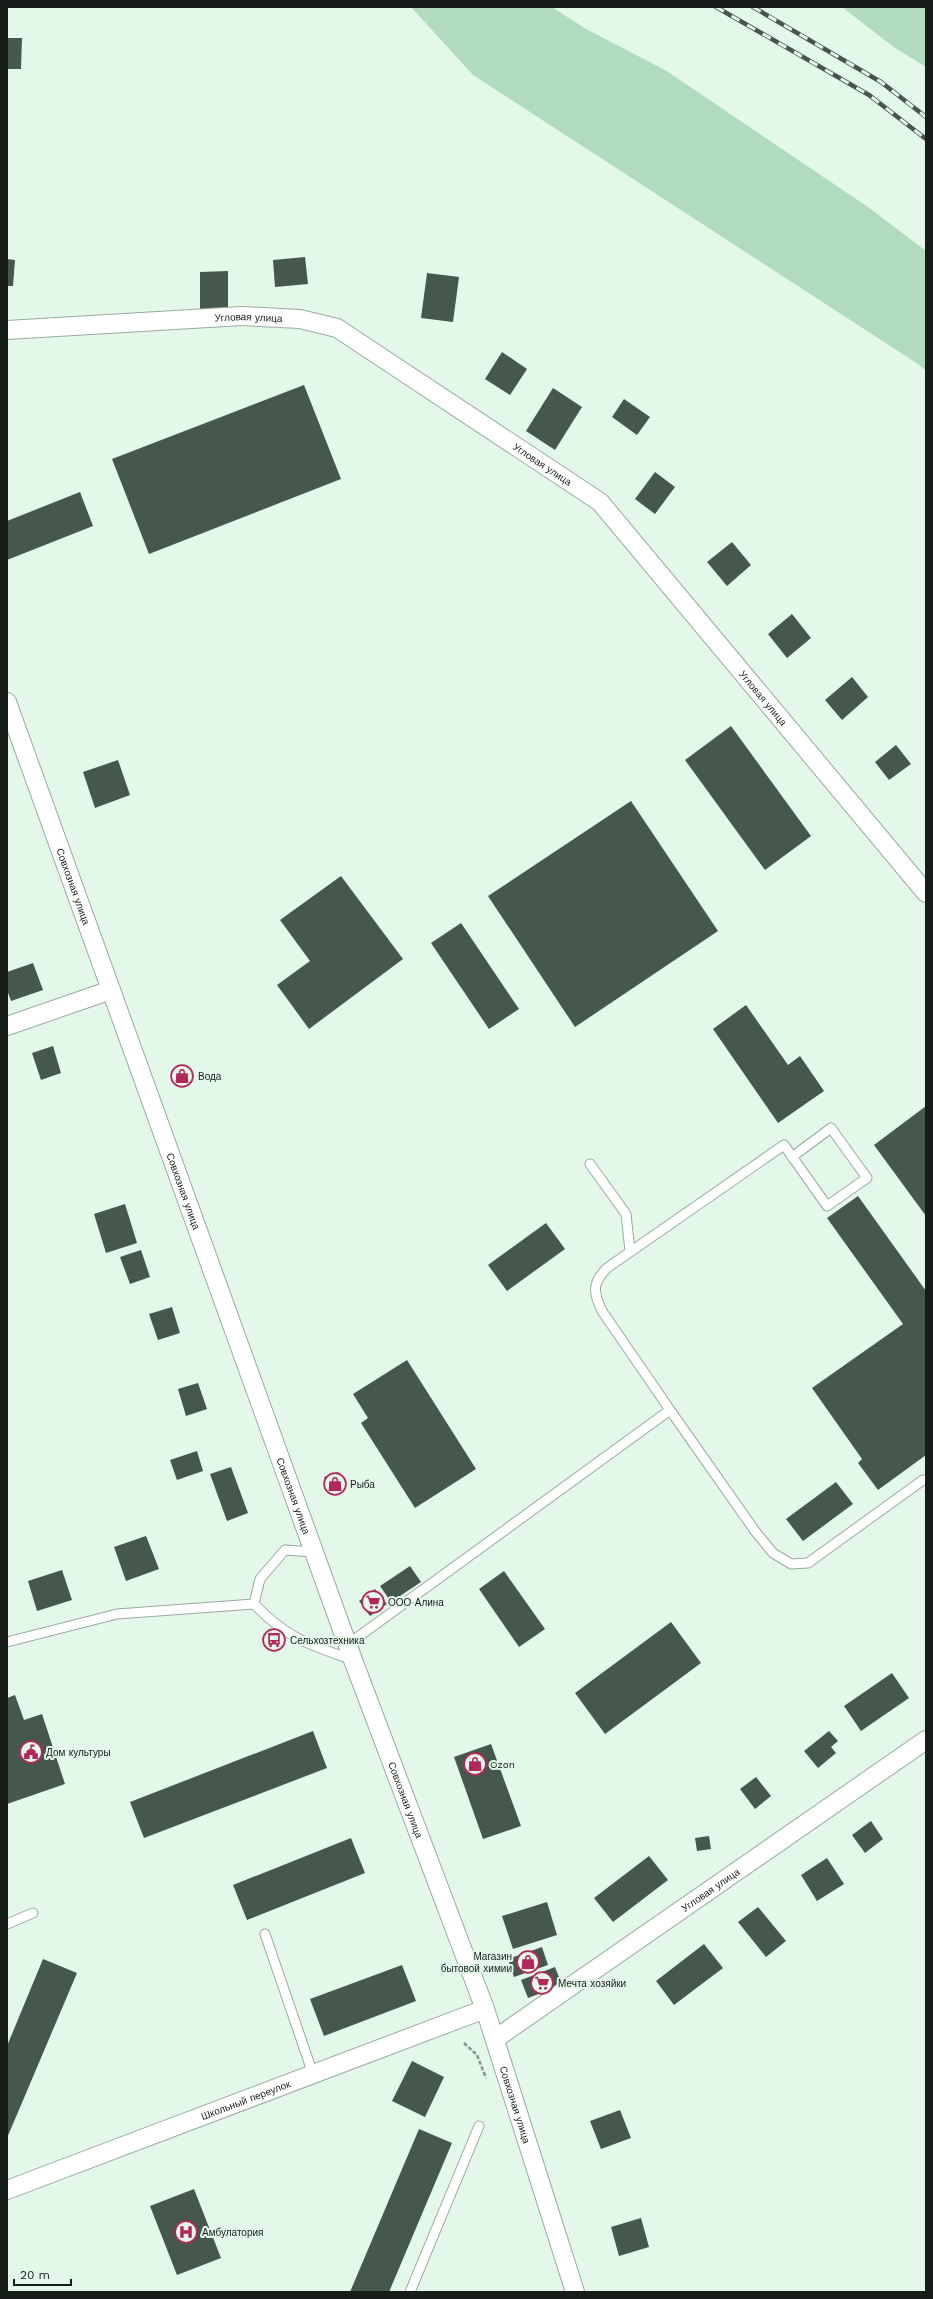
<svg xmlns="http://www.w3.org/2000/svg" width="933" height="2299" viewBox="0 0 933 2299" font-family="'Work Sans',sans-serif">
	<rect width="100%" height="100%" fill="#e4f8e9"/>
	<path fill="#b0dbbc" d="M411,7H552L586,29L665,70L868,207L926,251V371L918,364L473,75Z
		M842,7H926V67L895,48Z"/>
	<path fill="#46574b" d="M7,38H22L21,69H7Z
		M305,257L308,284L275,287L273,260Z
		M7,259L15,260L13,286H7Z
		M228,271V310H200V272Z
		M427,273L459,277L453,322L421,318Z
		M502,352L527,369L510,395L485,379Z
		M304,385L341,479L149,554L112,459Z
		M553,388L582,407L555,450L526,431Z
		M624,399L650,417L637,435L612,417Z
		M655,472L675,487L655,514L635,499Z
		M80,492L93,526L7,560V521Z
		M732,542L751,565L727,586L707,562Z
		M792,614L811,638L787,658L768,634Z
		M852,677L868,697L842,720L825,700Z
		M731,726L811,836L765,870L685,760Z
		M896,745L911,764L889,780L875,762Z
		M118,760L130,795L95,808L83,772Z
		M631,801L718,931L575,1027L488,896Z
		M341,876L403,959L309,1029L277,985L310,961L280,920Z
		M461,923L519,1009L489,1029L431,943Z
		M33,963L43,990L11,1001L7,990V972Z
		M746,1005L788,1065L800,1056L824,1091L778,1123L713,1029Z
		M53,1046L61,1073L41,1080L32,1053Z
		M182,1065L189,1084L182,1086L175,1068Z
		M926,1106V1216L874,1145Z
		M858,1196L926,1291V1455L878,1490L858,1463L862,1459L812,1388L903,1324L827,1218Z
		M125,1204L137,1243L106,1253L94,1214Z
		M546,1223L565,1249L507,1291L488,1265Z
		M141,1250L150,1277L130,1284L120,1257Z
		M172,1307L180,1333L158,1340L149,1314Z
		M407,1360L476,1469L415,1508L361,1423L368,1418L353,1394Z
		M198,1383L207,1409L186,1416L178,1389Z
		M197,1451L203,1471L177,1480L170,1460Z
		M231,1467L248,1513L227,1521L210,1474Z
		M338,1472L345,1490L331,1495L324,1477Z
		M836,1482L853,1504L803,1541L786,1519Z
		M146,1536L159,1569L126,1581L114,1547Z
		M410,1566L421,1582L391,1602L380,1586Z
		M62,1570L72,1600L37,1611L28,1581Z
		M504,1571L545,1629L519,1647L479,1589Z
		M375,1589L387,1604L370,1616L359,1601Z
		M671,1622L701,1663L605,1734L575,1693Z
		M892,1673L909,1698L861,1731L844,1706Z
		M15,1695L24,1720L42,1714L65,1784L7,1804V1698Z
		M313,1731L327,1768L144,1838L130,1802Z
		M829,1731L838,1741L831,1747L836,1753L818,1768L804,1751Z
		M491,1744L521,1826L483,1839L454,1757Z
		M756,1777L771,1796L755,1809L740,1789Z
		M871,1821L883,1839L865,1853L852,1835Z
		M709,1836L711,1849L697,1851L695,1838Z
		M351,1838L365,1873L247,1920L233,1885Z
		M649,1856L668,1880L613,1922L594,1898Z
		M827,1858L844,1884L817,1901L801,1875Z
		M547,1902L557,1935L513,1949L502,1916Z
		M758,1907L786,1941L766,1957L738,1922Z
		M704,1944L723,1968L674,2005L656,1981Z
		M542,1947L548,1965L514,1977L508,1959Z
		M43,1959L77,1973L7,2138V2046Z
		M402,1965L416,2001L324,2036L310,1999Z
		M555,1967L562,1985L528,1998L521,1980Z
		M412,2061L444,2077L425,2117L392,2101Z
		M620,2110L631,2138L601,2149L590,2121Z
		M419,2129L452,2143L389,2292H350Z
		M194,2189L221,2258L177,2275L150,2206Z
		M641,2218L649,2247L619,2256L611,2227Z"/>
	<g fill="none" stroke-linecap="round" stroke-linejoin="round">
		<g stroke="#98ab9d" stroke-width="11">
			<path id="service" d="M590,1164L626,1214L630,1251
				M670,1410L755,1531L773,1553L791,1564L808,1563L923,1480
				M314,1552L285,1550L260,1579L254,1604C288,1639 308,1644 353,1660
				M7,1642L117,1614L254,1604
				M347,1645L670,1410L602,1311C593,1292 592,1283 607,1268L784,1145L827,1206L867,1178L831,1128L792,1157
				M7,1924L33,1913
				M265,1934L313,2074
				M410,2292L479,2126"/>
		</g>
		<g stroke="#98ab9d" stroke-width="20">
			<g id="minor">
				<path id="s1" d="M7,330L242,316L300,319L337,328L600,502L926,893"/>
				<path id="s2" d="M7,702L353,1660L485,2009L575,2292"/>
				<path d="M7,1026L111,990"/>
				<path id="s3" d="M495,2039L926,1740"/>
				<path id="s4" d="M7,2190L485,2009"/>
			</g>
		</g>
		<path stroke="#859489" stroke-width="2.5" stroke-dasharray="4 2" stroke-linecap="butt" d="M464,2043L477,2055L486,2078"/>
		<use href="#service" stroke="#fff" stroke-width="9"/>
		<use href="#minor" stroke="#fff" stroke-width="18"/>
		<g stroke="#4a544d" stroke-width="4.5">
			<path id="rail" d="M716,7L869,95L926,139
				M753,7L881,82L926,117"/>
		</g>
		<use href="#rail" stroke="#e4f8e9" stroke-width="3" stroke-dasharray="9" stroke-linecap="butt"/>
	</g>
	<defs>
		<g id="shop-ring" transform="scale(1.15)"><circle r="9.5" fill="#e4f8e9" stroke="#b4275d" stroke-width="1.5"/><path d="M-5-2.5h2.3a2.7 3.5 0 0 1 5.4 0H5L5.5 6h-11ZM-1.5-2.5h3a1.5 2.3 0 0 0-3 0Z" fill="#b4275d"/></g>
		<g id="supermarket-ring" transform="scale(1.15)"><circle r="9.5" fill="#e4f8e9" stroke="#b4275d" stroke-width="1.5"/><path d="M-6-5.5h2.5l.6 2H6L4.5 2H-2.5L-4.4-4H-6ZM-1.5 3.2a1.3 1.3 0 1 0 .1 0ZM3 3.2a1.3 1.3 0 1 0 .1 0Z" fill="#b4275d"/></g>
		<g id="bus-ring" transform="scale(1.15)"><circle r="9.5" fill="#e4f8e9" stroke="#b4275d" stroke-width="1.5"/><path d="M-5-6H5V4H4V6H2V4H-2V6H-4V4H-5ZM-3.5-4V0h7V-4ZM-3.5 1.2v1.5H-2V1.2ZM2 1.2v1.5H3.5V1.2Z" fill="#b4275d"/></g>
		<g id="civic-ring" transform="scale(1.15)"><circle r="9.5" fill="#e4f8e9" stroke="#b4275d" stroke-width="1.5"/><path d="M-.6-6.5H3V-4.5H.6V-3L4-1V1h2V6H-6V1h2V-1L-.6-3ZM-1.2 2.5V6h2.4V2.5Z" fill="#b4275d"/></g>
		<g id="hospital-ring" transform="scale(1.15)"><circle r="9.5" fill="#e4f8e9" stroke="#b4275d" stroke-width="1.5"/><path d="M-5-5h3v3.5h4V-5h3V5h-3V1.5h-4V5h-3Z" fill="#b4275d"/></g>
	</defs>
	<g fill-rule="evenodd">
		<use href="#shop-ring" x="182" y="1076"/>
		<use href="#shop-ring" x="335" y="1484"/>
		<use href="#supermarket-ring" x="373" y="1602"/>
		<use href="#bus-ring" x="274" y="1640"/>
		<use href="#civic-ring" x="31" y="1752"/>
		<use href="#shop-ring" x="475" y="1764"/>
		<use href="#shop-ring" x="528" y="1962"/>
		<use href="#supermarket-ring" x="542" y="1983"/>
		<use href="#hospital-ring" x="186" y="2232"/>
	</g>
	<g text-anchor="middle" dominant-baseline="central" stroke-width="4" stroke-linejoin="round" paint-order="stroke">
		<g font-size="10" fill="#161d18" stroke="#e4f8e9">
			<text stroke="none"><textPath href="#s1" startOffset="242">Угловая улица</textPath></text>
			<text stroke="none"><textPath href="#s1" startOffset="578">Угловая улица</textPath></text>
			<text stroke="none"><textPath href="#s1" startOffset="902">Угловая улица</textPath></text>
			<text stroke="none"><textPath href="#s2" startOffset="196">Совхозная улица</textPath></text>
			<text stroke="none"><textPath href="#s2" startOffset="520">Совхозная улица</textPath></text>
			<text stroke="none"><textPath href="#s2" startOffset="844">Совхозная улица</textPath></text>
			<text stroke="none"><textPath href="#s2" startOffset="1168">Совхозная улица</textPath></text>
			<text stroke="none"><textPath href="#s3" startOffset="262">Угловая улица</textPath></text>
			<text stroke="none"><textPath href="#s4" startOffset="255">Школьный переулок</textPath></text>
			<text stroke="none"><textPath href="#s2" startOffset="1492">Совхозная улица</textPath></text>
		</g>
		<g font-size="10" fill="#161d18" stroke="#e4f8e9" text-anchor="start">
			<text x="198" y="1076">Вода</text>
			<text x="350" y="1484">Рыба</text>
			<text x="388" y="1602">ООО Алина</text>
			<text x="290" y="1640">Сельхозтехника</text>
			<text x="46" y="1752">Дом культуры</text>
			<text x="490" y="1764">Ozon</text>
			<text x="512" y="1956" text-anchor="end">Магазин<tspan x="512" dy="12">бытовой химии</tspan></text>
			<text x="558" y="1983">Мечта хозяйки</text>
			<text x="202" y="2232">Амбулатория</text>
		</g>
	</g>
	<rect width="933" height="2299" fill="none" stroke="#161d18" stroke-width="16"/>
	<path d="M14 2279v6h57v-6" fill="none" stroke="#161d18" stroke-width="2"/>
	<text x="20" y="2279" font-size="12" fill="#161d18" stroke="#e4f8e9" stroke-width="3" paint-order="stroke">20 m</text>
</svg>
